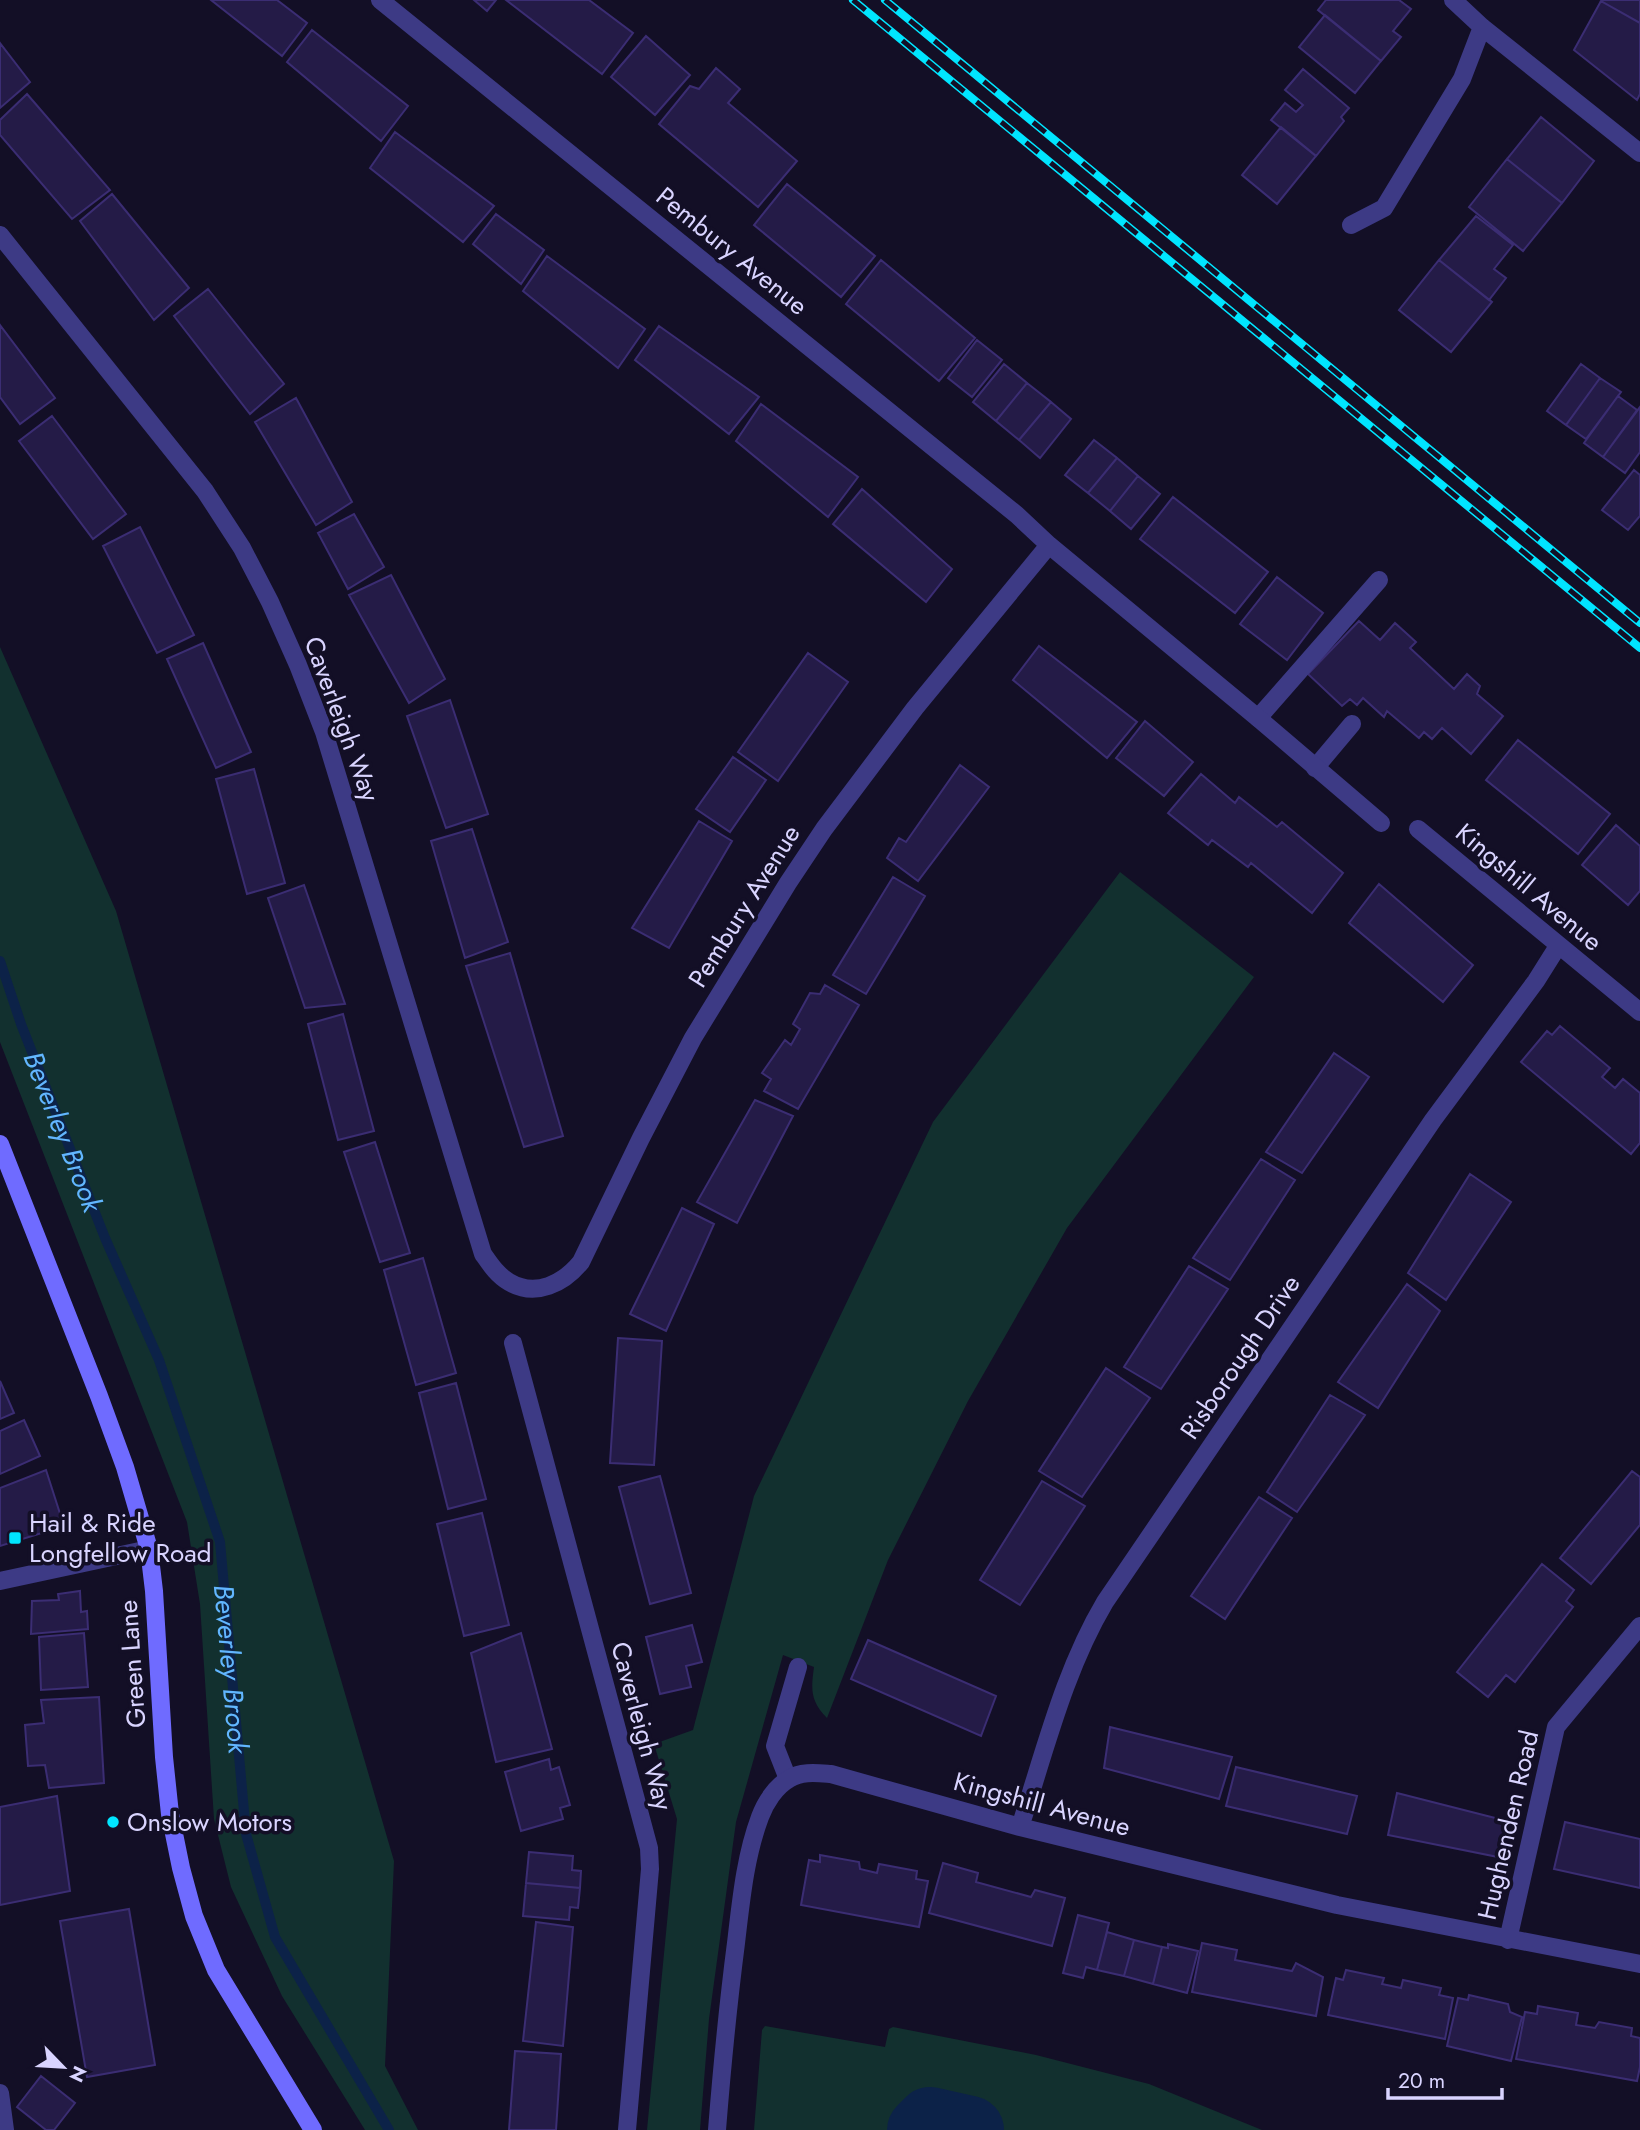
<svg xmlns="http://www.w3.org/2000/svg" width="1640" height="2130" viewBox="0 0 1640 2130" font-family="Jost,sans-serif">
	<rect width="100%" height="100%" fill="#130f26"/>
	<path fill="#12302f" d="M0,647L116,911L394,1861L385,2066L418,2130H365L282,1996L231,1887L214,1819L200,1604L187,1522L0,1042Z
		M1120,872L1254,977L1067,1228L968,1401L888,1560L827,1718C810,1701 811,1689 814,1667L783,1655L736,1822L709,2019L700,2130H647L677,1819L654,1744L693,1730L754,1496L933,1122Z
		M765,2026L885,2047L889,2029L893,2027L1036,2055L1149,2084L1262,2130H754L762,2030Z"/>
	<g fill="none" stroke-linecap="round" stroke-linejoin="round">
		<path stroke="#0c2248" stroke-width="10" id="s1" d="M0,961L21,1024L105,1238L159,1360L220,1542L246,1834L275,1937L389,2130"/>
		<path stroke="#0c2248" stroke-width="68" d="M921,2130L930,2121L970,2130"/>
	</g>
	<path fill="#241b47" stroke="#3b2d73" stroke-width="2" d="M211,0H277L307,23L282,56Z
		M474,0H496L487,11Z
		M506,0H589L633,33L602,74Z
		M1326,0H1399L1411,9L1393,31L1401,37L1381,61L1318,10Z
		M1602,0H1640V23L1601,1Z
		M1601,1L1640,23V94L1637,100L1574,50Z
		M1325,15L1381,61L1355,93L1299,47Z
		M312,30L408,106L381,141L287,62Z
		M646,36L690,75L655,115L611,77Z
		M0,43L30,82L0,108Z
		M716,68L740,89L728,103L797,161L758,207L659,124L690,86L699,89Z
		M1303,69L1349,108L1341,117L1344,121L1316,156L1271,120L1285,103L1296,112L1303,105L1285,90Z
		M27,94L110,190L72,219L0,135V120Z
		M1541,117L1594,161L1562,203L1507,159Z
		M1281,127L1316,156L1277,204L1242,175Z
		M395,132L494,206L463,242L370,168Z
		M1507,159L1562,203L1523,251L1469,207Z
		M787,184L875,256L841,297L754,225Z
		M112,194L189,288L154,320L80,221Z
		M496,214L544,250L521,284L473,244Z
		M1476,216L1513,245L1494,269L1506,278L1489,300L1439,260Z
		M547,256L645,329L618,368L523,291Z
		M881,260L975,338L939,381L846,304Z
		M1439,260L1492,302L1451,352L1399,310Z
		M208,289L284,384L250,414L174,316Z
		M0,325L55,398L20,424L0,397Z
		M659,326L759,397L729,434L635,360Z
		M977,340L1002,360L972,397L948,378Z
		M1004,364L1027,383L996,421L973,402Z
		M1581,364L1600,378L1566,425L1547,411Z
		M1600,378L1621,392L1586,439L1566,425Z
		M1027,383L1051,402L1019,440L996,421Z
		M1618,396L1637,410L1603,457L1584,443Z
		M296,398L352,502L316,525L255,422Z
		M1051,402L1071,419L1040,458L1019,440Z
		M761,404L858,477L828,517L736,441Z
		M1640,407V452L1625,473L1603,457Z
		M52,416L126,514L93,539L19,441Z
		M1094,440L1117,458L1088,493L1065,475Z
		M1117,458L1138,476L1110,511L1088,493Z
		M1634,470L1640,475V516L1628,530L1602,510Z
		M1138,476L1160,494L1131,529L1110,511Z
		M862,489L952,569L926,602L833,524Z
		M1173,497L1268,572L1235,613L1140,539Z
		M354,514L384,567L348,589L318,533Z
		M140,527L194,635L157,653L103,546Z
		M391,575L445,679L409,703L349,595Z
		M1277,577L1323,613L1287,660L1240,624Z
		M1359,621L1380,640L1395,623L1416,642L1410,648L1454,689L1467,674L1480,686L1477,694L1503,716L1471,754L1442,728L1432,739L1424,732L1419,738L1387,711L1384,717L1363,698L1357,705L1350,699L1342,706L1308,674Z
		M203,643L251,752L216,768L167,659Z
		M1039,646L1137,722L1107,758L1013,680Z
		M808,653L848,682L778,781L738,752Z
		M450,700L488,814L446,828L407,716Z
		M1145,721L1193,762L1164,796L1116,758Z
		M1518,740L1610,814L1578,854L1486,780Z
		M733,757L766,780L730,832L696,809Z
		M960,765L989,787L918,881L887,858L899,838L906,842Z
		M254,769L285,883L247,894L216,779Z
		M1201,774L1235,803L1239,797L1277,827L1282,822L1343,873L1312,913L1251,863L1248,867L1212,840L1208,845L1168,813Z
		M699,821L732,841L669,948L632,928Z
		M1616,825L1640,846V891L1628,905L1582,865Z
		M472,829L508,942L465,958L431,841Z
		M893,877L925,896L866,994L833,975Z
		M1379,884L1473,965L1443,1002L1349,923Z
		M304,885L345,1004L305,1008L268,898Z
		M510,953L563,1136L524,1147L466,966Z
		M825,985L859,1005L798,1109L764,1091L771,1079L762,1073L785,1040L791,1045L800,1029L793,1024L810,993L820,994Z
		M343,1014L374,1131L338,1140L308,1024Z
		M1560,1026L1610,1068L1602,1077L1615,1088L1623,1079L1640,1093V1143L1631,1154L1521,1062L1547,1031L1552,1035Z
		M1334,1053L1369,1077L1302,1173L1266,1152Z
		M755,1100L793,1116L737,1223L697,1202Z
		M375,1142L410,1253L380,1262L344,1152Z
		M1261,1159L1295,1180L1230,1280L1193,1258Z
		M1470,1174L1511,1202L1446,1300L1408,1273Z
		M682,1208L714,1224L666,1331L630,1314Z
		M423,1258L456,1373L416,1385L384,1270Z
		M1189,1266L1228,1289L1161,1389L1124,1367Z
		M1407,1284L1440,1311L1378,1408L1338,1382Z
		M618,1338L662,1341L654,1465L610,1463Z
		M1106,1368L1150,1398L1082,1497L1039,1471Z
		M0,1381L14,1413L0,1419Z
		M456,1383L486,1499L448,1509L419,1393Z
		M1330,1395L1365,1415L1297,1512L1267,1492Z
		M24,1420L40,1456L0,1474V1431Z
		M46,1470L64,1526L0,1546V1488Z
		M1632,1471L1640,1477V1525L1591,1584L1560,1558Z
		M660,1476L691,1593L650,1604L619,1487Z
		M1042,1481L1085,1506L1020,1605L980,1580Z
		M1259,1497L1292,1518L1225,1619L1191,1596Z
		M482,1513L509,1625L464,1636L437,1524Z
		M1542,1564L1574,1590L1566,1601L1573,1607L1515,1682L1506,1675L1488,1697L1457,1672Z
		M80,1591L81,1612L87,1611L88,1629L31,1634L32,1601L59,1600L58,1594Z
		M692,1625L702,1662L686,1666L691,1687L660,1694L646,1637Z
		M84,1633L88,1687L41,1690L39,1637Z
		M521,1633L552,1749L496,1762L471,1653Z
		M868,1640L996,1696L981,1736L851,1679Z
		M99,1697L104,1783L49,1788L45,1765L28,1766L25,1725L44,1723L41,1700Z
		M1110,1727L1232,1757L1219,1799L1104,1768Z
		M549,1759L551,1770L559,1767L570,1805L560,1808L563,1819L521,1831L505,1772Z
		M1236,1767L1357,1796L1347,1834L1226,1806Z
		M1397,1793L1507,1821L1498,1857L1388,1835Z
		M57,1796L70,1891L0,1905V1807Z
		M1565,1822L1640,1839V1888L1554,1869Z
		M529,1852L573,1856L572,1870L581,1871L580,1888L526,1883Z
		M820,1855L859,1862L860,1869L877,1873L879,1864L917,1871L916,1879L928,1881L919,1927L801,1905L809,1860L820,1862Z
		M943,1863L978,1873L976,1882L1031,1897L1035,1890L1065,1898L1052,1946L929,1913Z
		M526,1883L580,1888L578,1908L570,1907L569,1920L523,1916Z
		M129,1909L155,2065L87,2077L60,1921Z
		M1078,1915L1109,1923L1097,1970L1086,1967L1083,1978L1063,1973Z
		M536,1922L573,1927L563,2046L523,2041Z
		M1107,1932L1134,1940L1124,1976L1097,1970Z
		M1134,1940L1162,1947L1153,1984L1124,1976Z
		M1202,1943L1237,1950L1235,1960L1292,1971L1296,1963L1323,1977L1316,2016L1192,1992Z
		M1168,1944L1198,1951L1187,1993L1153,1984L1162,1947L1168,1948Z
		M1346,1970L1384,1978L1382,1984L1401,1988L1403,1980L1441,1988L1439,1995L1453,1998L1445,2039L1328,2015L1336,1978L1343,1980Z
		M1469,1995L1508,2004L1510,2012L1522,2017L1511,2061L1447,2046L1458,1998L1468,2000Z
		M1538,2006L1578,2013L1576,2025L1595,2028L1599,2022L1632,2028L1631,2036L1640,2038V2067L1637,2081L1516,2059L1525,2012L1537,2014Z
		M515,2051L561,2054L556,2130H509Z
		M41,2076L75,2103L54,2130H46L17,2107Z"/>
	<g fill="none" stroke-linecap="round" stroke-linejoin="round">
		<path stroke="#3d3a85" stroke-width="18" d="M1258,718L1379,580
			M1315,768L1352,724
			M788,1779L775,1746L798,1667"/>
		<path stroke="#3d3a85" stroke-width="18" d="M380,0L1017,515L1049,545L1258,718L1381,823
			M1453,0L1482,27L1640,153
			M1351,225L1384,208L1462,79L1482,27
			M0,235L205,491L242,548L270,602L298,665L324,732L483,1254C490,1264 497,1275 509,1282C536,1298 564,1283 581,1262L641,1138L693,1038L788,883L824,829L915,708L1049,545
			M1418,829L1640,1012
			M513,1343L649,1848L650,1869L627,2130
			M0,1581L149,1549
			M1020,1827C1045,1751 1064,1671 1105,1602L1433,1120L1536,981L1558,946
			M1508,1940L1556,1727L1640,1626
			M0,2093L5,2130
			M717,2130C722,2067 728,2005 736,1943C741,1901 745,1857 760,1817C765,1803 776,1786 789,1779C801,1771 817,1773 831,1774L1020,1827L1337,1905L1640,1964"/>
		<path stroke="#6f6bff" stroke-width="18" d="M0,1144L99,1396L125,1467L149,1549L154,1591L164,1757L170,1814L181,1868L194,1916L216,1970L313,2130"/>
		<g stroke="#00e5ff" stroke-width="8">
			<path id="rail" d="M853,0L1640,648
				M885,0L1640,623"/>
		</g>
		<use href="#rail" stroke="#130f26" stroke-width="5" stroke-dasharray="16" stroke-linecap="butt"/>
	</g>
	<g fill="#00e5ff" stroke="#130f26" stroke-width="2.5">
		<rect x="8" y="1531" width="14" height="14" rx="3.5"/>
		<circle cx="113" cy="1822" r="7"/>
	</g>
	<g text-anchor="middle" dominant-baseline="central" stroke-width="7" stroke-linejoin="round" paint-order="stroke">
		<g font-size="26" fill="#d9d4ff" stroke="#130f26">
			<text transform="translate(732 251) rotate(39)">Pembury Avenue</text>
			<text transform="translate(342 719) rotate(70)">Caverleigh Way</text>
			<text transform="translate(1529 887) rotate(40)">Kingshill Avenue</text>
			<text transform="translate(744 906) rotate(-58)">Pembury Avenue</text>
			<text transform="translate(1240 1357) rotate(-56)">Risborough Drive</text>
			<text transform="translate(132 1664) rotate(-94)">Green Lane</text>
			<text transform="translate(642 1726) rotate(75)">Caverleigh Way</text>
			<text transform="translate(1042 1804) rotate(15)">Kingshill Avenue</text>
			<text transform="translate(1508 1825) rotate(-77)">Hughenden Road</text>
		</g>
		<g font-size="26" fill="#d9d4ff" stroke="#130f26" text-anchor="start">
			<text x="29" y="1523">Hail &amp; Ride<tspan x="29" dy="30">Longfellow Road</tspan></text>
			<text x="127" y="1822">Onslow Motors</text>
		</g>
		<g font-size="28" font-style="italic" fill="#62b6ff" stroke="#130f26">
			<text stroke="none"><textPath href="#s1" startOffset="182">Beverley Brook</textPath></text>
			<text stroke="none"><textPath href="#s1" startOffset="749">Beverley Brook</textPath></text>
		</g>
	</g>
	<g transform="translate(63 2067) rotate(115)" stroke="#130f26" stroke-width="5" paint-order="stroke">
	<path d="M0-5L12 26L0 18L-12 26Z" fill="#d9d4ff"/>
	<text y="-10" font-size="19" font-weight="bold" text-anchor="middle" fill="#d9d4ff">N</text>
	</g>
	<path d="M1388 2088v10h114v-10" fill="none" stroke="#d9d4ff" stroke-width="3.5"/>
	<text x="1398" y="2088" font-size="21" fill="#d9d4ff" stroke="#130f26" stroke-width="5" paint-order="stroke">20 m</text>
</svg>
